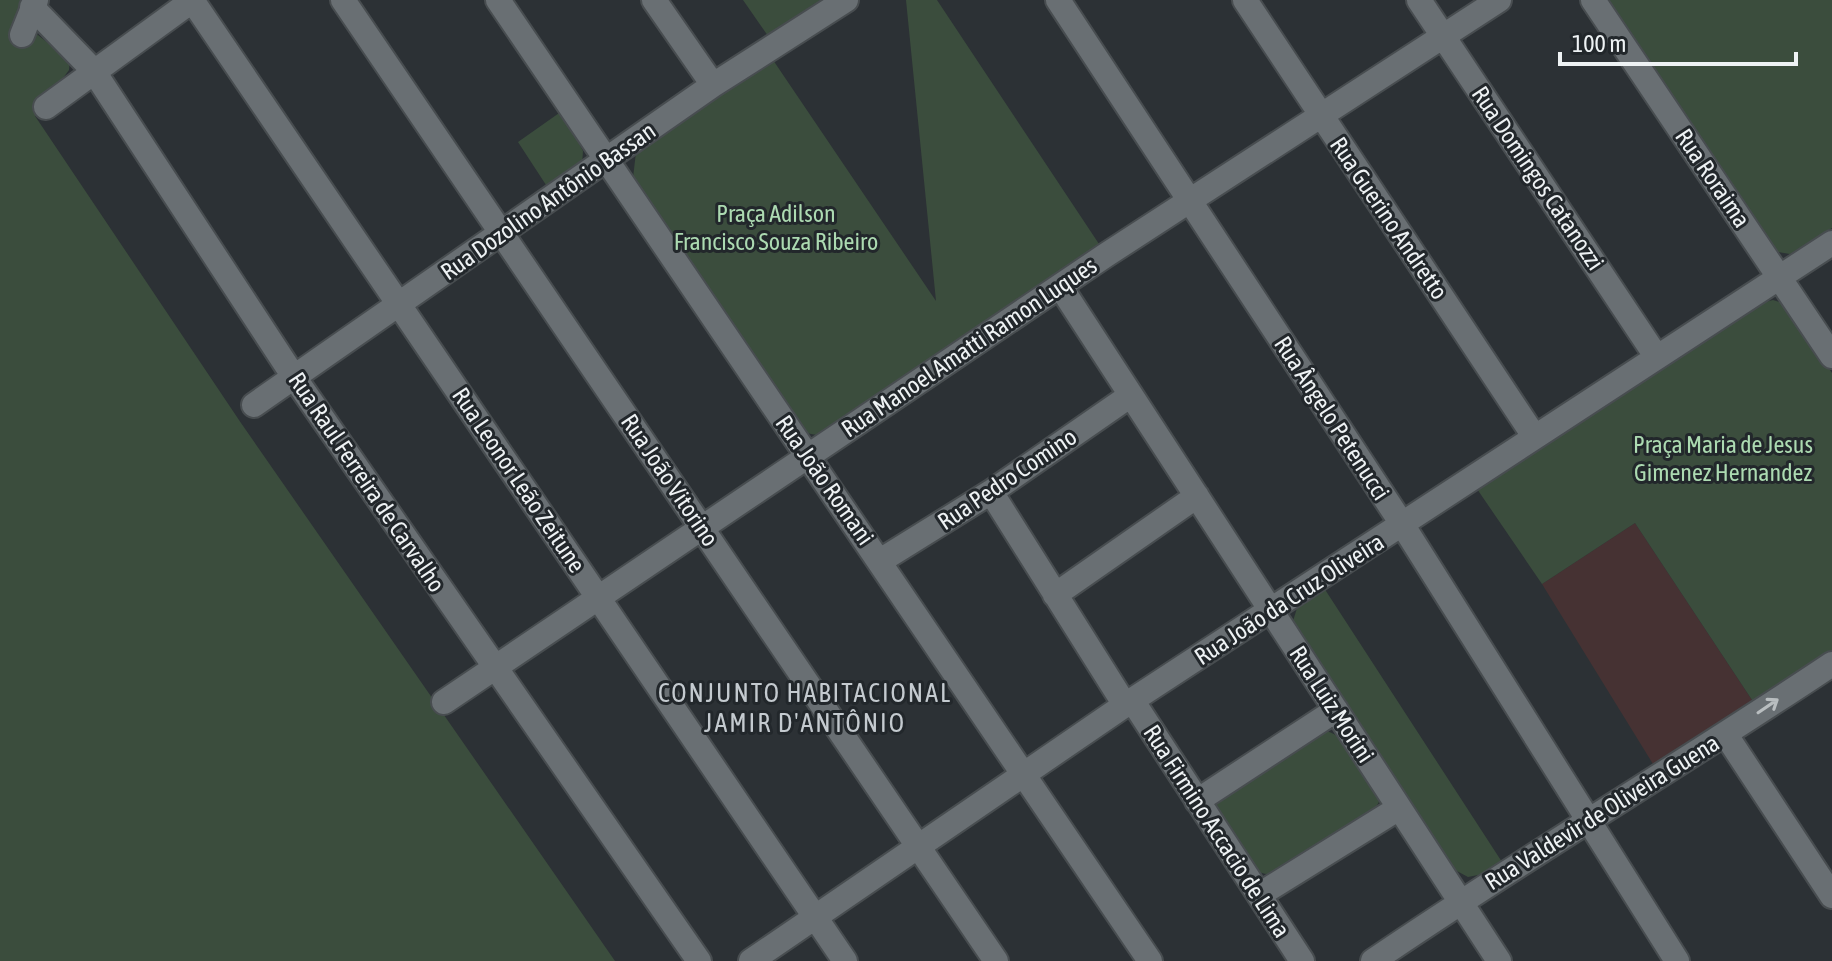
<svg xmlns="http://www.w3.org/2000/svg" width="1832" height="961" viewBox="0 0 1832 961" font-family="'Asap Condensed',sans-serif">
	<rect width="100%" height="100%" fill="#2c3135"/>
	<path fill="#463233" d="M1635,523L1754,703L1653,764L1542,584Z"/>
	<path fill="#3b4d3d" d="M0,0H29L34,32L70,60L69,70L35,116L241,423L615,961H0Z
		M743,0H826L768,36Z
		M906,0H937L1103,250L822,436L806,433L633,178L636,152L773,60L936,301Z
		M1608,0H1832V228L1790,254L1773,251Z
		M562,111L583,151L582,165L548,188L518,142Z
		M1773,300L1786,304L1832,373V650L1754,703L1635,523L1542,584L1475,486L1754,305Z
		M1324,588L1502,862L1483,874L1468,877L1455,870L1301,637L1293,621L1298,605Z
		M1319,730C1347,730 1375,776 1379,802L1374,810L1277,873C1247,882 1232,838 1218,815L1216,805L1227,790Z"/>
	<g fill="none" stroke-linecap="round" stroke-linejoin="round">
		<g stroke="#484d50" stroke-width="28">
			<path id="minor" d="M192,0L845,961
				M343,0L996,961
				M498,0L1150,961
				M654,0L713,85
				M1058,0L1402,524L1677,961
				M1245,0L1534,436
				M1419,0L1656,356
				M1593,0L1832,356
				M32,7L93,70L294,377L699,961
				M22,35L36,0
				M46,107L193,0
				M1060,286L1499,961
				M254,405L713,85L846,0
				M991,492L1125,705
				M880,561L991,492L1131,395
				M1055,595L1197,496
				M1132,700L1302,961
				M444,702L1106,255L1499,0
				M1726,735L1832,896
				M1197,801L1336,710
				M1259,895L1399,808
				M751,961L1125,705L1832,243
				M1373,961C1524,858 1681,765 1832,664"/>
		</g>
		<use href="#minor" stroke="#696f73" stroke-width="24"/>
	</g>
	<defs><path id="oneway-shaft" d="M-6 0H5M1.5-3L5.5 0L1.5 3" fill="none" stroke-width="1.6" stroke-linecap="round" stroke-linejoin="round" transform="scale(2)"/></defs>
	<use stroke="#b9bec0" href="#oneway-shaft" transform="translate(1768 706) rotate(-34)"/>
	<g text-anchor="middle" dominant-baseline="central" stroke-width="6" stroke-linejoin="round" paint-order="stroke">
		<g font-size="24" fill="#eef2f4" stroke="#22272b">
			<text transform="translate(1538 178) rotate(56)">Rua Domingos Catanozzi</text>
			<text transform="translate(1713 178) rotate(56)">Rua Roraima</text>
			<text transform="translate(548 201) rotate(-35)">Rua Dozolino Antônio Bassan</text>
			<text transform="translate(1389 218) rotate(56)">Rua Guerino Andretto</text>
			<text transform="translate(969 347) rotate(-34)">Rua Manoel Amatti Ramon Luques</text>
			<text transform="translate(1332 418) rotate(57)">Rua Ângelo Petenucci</text>
			<text transform="translate(1007 479) rotate(-34)">Rua Pedro Comino</text>
			<text transform="translate(519 480) rotate(56)">Rua Leonor Leão Zeitune</text>
			<text transform="translate(670 480) rotate(56)">Rua João Vitorino</text>
			<text transform="translate(825 480) rotate(55)">Rua João Romani</text>
			<text transform="translate(367 482) rotate(56)">Rua Raul Ferreira de Carvalho</text>
			<text transform="translate(1289 599) rotate(-33)">Rua João da Cruz Oliveira</text>
			<text transform="translate(1332 704) rotate(57)">Rua Luiz Morini</text>
			<text transform="translate(1602 812) rotate(-32)">Rua Valdevir de Oliveira Guena</text>
			<text transform="translate(1217 831) rotate(57)">Rua Firmino Accacio de Lima</text>
		</g>
		<g font-size="24" fill="#acdab1" stroke="#22272b">
			<text x="776" y="213">Praça Adilson<tspan x="776" dy="28">Francisco Souza Ribeiro</tspan></text>
			<text x="1723" y="444">Praça Maria de Jesus<tspan x="1723" dy="28">Gimenez Hernandez</tspan></text>
		</g>
		<g font-size="26" letter-spacing="2" fill="#c4cacf" stroke="#22272b">
			<text x="805" y="693">CONJUNTO HABITACIONAL<tspan x="805" dy="30">JAMIR D'ANTÔNIO</tspan></text>
		</g>
	</g>
	<path d="M1560 52v12h236v-12" fill="none" stroke="#eef2f4" stroke-width="4"/>
	<text x="1572" y="52" font-size="24" fill="#eef2f4" stroke="#22272b" stroke-width="6" paint-order="stroke">100 m</text>
</svg>
